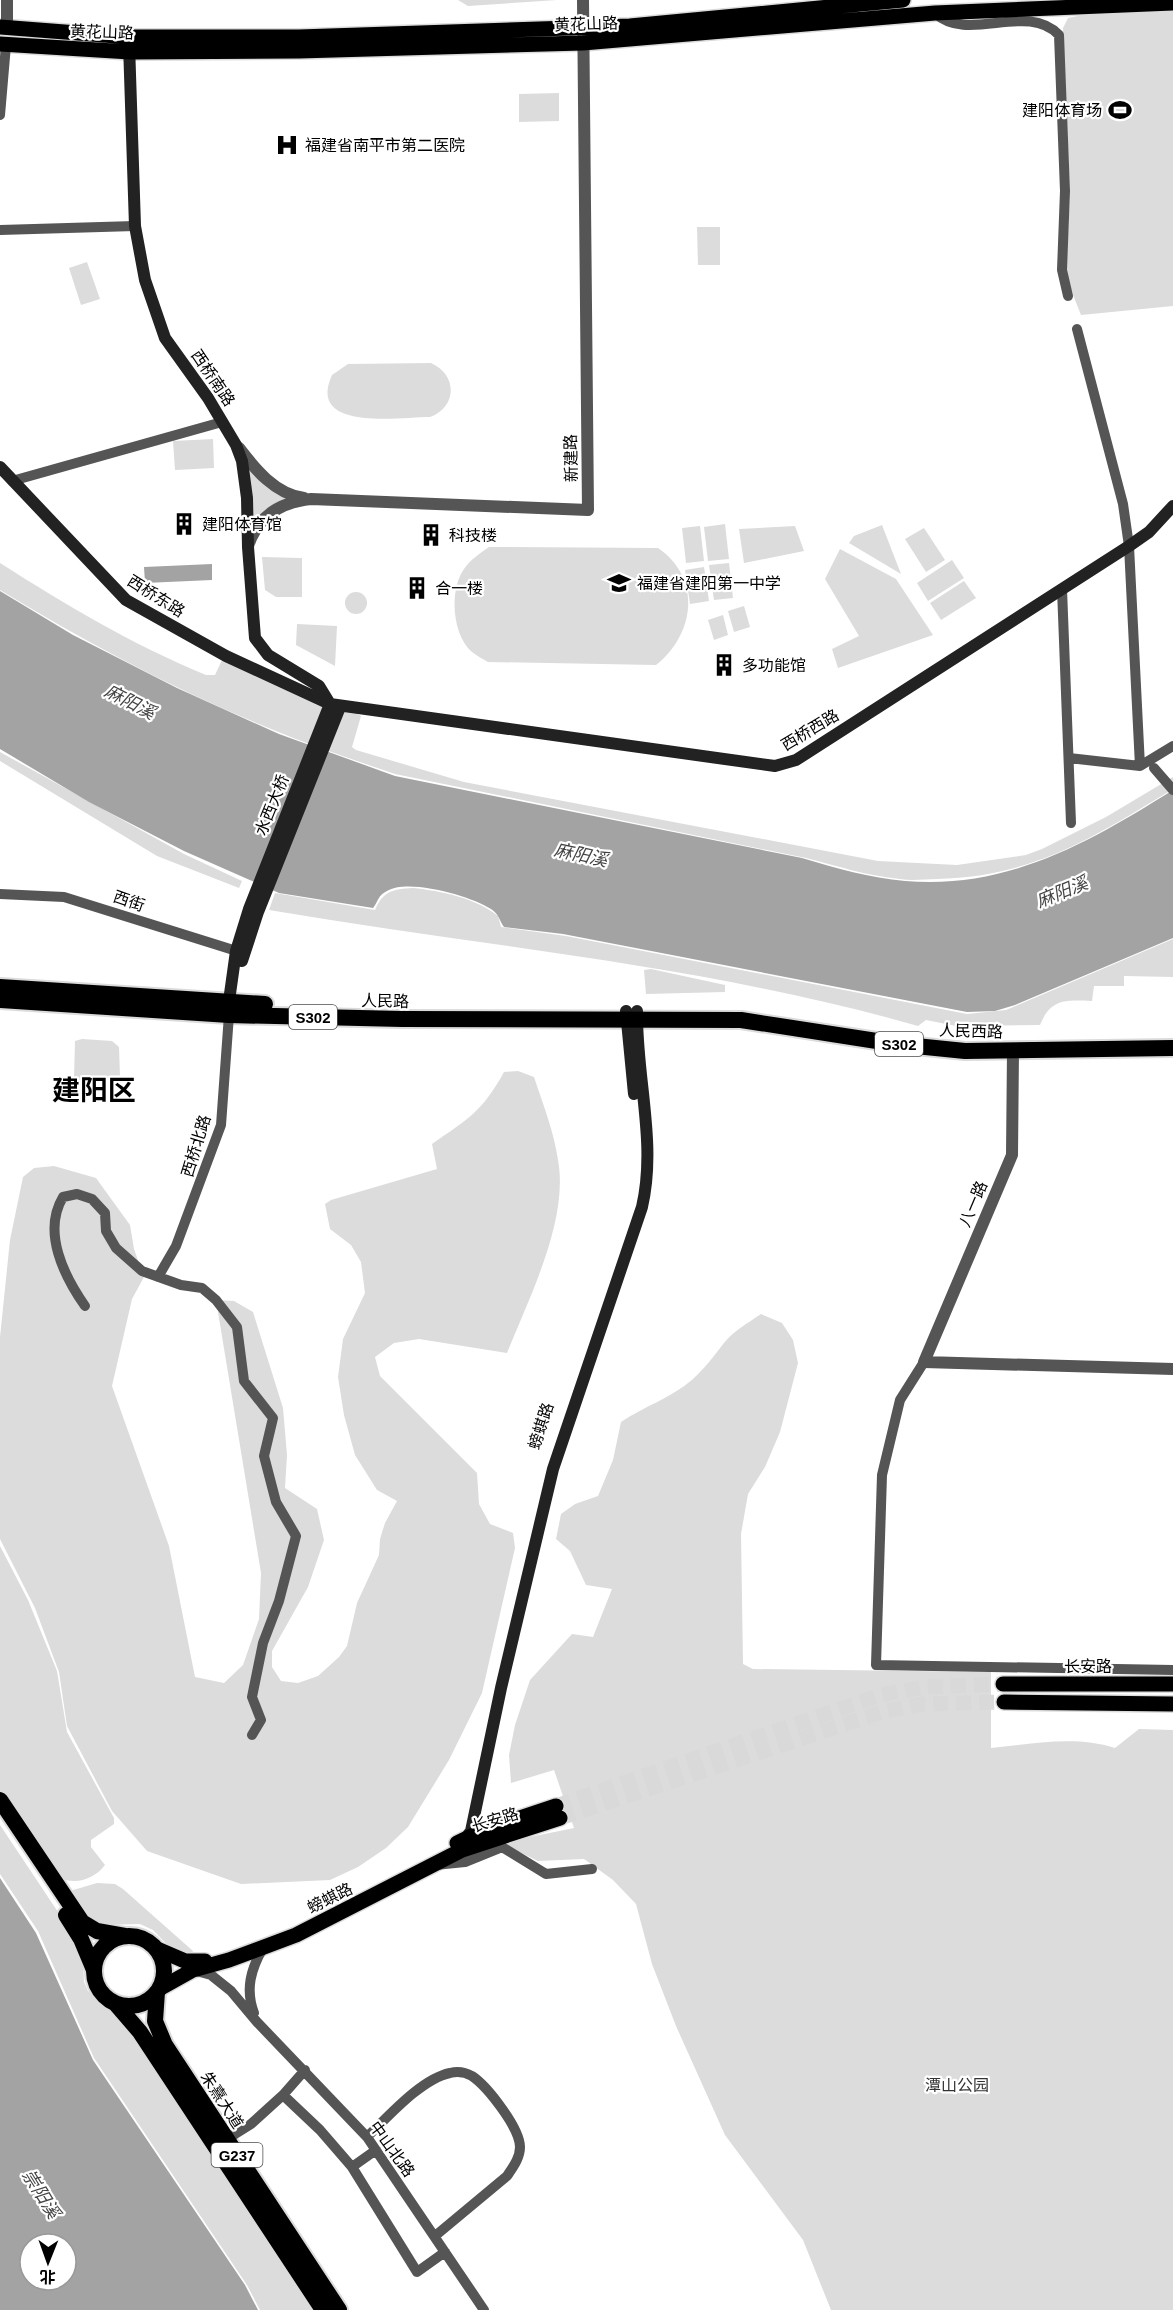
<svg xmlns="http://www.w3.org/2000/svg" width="1173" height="2310" viewBox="0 0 1173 2310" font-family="Arial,'Noto Sans SC',sans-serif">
	<rect width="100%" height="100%" fill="#fff"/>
	<path fill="#dcdcdc" d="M458,0H557L468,6Z
		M1173,10V306L1081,315L1066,277L1070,192L1063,28L1068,18L1092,13Z
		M559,93V121L519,122V94Z
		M697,227H720V265H698Z
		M87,262L100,299L81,305L69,268Z
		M431,363C458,375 457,407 430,417C399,417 306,432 332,375L348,364Z
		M213,439L214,468L175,470L173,441Z
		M246,466L288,498L253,526Z
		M725,524L729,559L708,561L704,527Z
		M882,525L901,574L849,543L854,536Z
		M700,526L704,561L686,563L682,528Z
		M795,526L804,551L744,563L739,529Z
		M924,528L945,560L926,572L905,539Z
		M489,547L658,548C702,578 695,634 656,665L488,662C483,659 477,656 472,652C452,635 449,590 464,569C471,559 479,554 489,547Z
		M840,549L896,579L933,635L838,668L832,649L859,636L825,579Z
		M262,557L302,558V597H276L265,590Z
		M952,560L964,578L928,601L917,583Z
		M0,563C66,605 133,645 206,675H215L222,660L354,712L361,716L352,747L356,750L464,782L878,861L957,865L1026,855L1042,849L1106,817L1173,777V789C1094,837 1033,877 937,879C925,879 912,881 900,879C868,876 837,866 806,858L395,774C354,760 312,746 271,729C177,691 87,643 0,590Z
		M729,563L733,598L714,600L709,565Z
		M704,567L709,601L690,604L685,570Z
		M964,581L976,598L941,620L930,603Z
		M345 603a11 11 0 1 1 22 0a11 11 0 1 1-22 0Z
		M744,606L750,627L734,632L728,611Z
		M723,615L728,635L714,640L708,620Z
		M297,624L337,626L335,666L296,645Z
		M0,752L184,854L242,881L239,888L157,856L0,761Z
		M413,888C441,891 476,898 498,916L501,927L566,936L967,1014L1006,1010L1173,939V977L1124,976V986H1094L1092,1001C1066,1000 1051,998 1040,1025L956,1026L926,1020L918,1026C706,965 486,947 269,910L275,893L375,910C383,891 393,889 413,888Z
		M651,969L725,985V992L646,994L644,970Z
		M82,1039L112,1041L119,1047L120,1076L117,1081H77L74,1078L75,1041Z
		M518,1071L534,1077C543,1104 554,1132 558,1160C569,1220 529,1298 507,1353L419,1339L394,1343L375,1357L380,1376L477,1473L479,1504L490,1524L513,1533L515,1548L482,1693L449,1760L408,1827L386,1848L358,1867L330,1880L241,1884L147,1851L112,1811L67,1726L59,1672L35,1608L0,1539V1337L10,1240L23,1177L34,1168L54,1166L96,1178L130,1225L134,1249L144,1277L132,1299L112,1386L169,1546L195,1677L224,1683L243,1665L259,1619L261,1573L216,1300L234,1301L253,1312L283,1408L287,1455L285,1488L317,1509L324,1540L308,1587L272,1651V1667L281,1681L298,1683L318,1676L339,1657L347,1646L357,1603L379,1555L380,1539L385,1523L397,1501L377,1490L355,1455L344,1415L338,1377L343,1339L365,1293L361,1262L351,1245L330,1229L325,1204L331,1200L437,1169L432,1144C468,1119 482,1112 504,1072Z
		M761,1314L782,1323L793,1340L798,1363L780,1432L765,1467L748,1494L741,1534L743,1664L753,1669L991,1672V1748C1032,1744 1075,1735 1115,1748L1139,1729L1173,1730V2310H831L803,2240L725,2135L676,2026L652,1964L636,1904L613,1880L584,1859L538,1861L501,1843L574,1828L554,1770L511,1783L509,1755L515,1725L530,1680L572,1634L593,1637L612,1589L586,1585L570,1551L556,1539L561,1514L575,1504L598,1496L613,1460L621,1422C645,1406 671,1398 693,1379C705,1368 714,1356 724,1343C733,1331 748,1323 761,1314Z
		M0,1546L28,1600L57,1671L67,1732L114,1818V1824L91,1840V1847L105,1865C94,1879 79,1884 61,1879L0,1792Z
		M0,1825L72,1933L83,1961L84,1982L88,1991L131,2030L317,2310H260L247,2285L94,2058L38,1931L0,1874Z
		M97,1883L115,1884L123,1889L193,1951L191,1955L176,1954L153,1930L140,1924L102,1925L93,1921L70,1891Z"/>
	<path fill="#a3a3a3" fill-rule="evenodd" d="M212,564V580L145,583L144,567Z
		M0,591L73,635L177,688L279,734L395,776L802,858C836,868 870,878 905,881C1007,890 1090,842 1173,790V938L1015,1005L995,1011L967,1012L563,934L504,927C499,920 499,914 491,909C471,896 408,878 387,891C378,895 378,902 373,908L279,893L184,851L89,802L0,749Z
		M0,1878L36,1933L93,2060L245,2285L258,2310H0ZM30,2244H66V2280H30Z"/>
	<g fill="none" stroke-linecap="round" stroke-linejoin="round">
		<path stroke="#d9d9d9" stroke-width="15" stroke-dasharray="15 8" stroke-linecap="butt" d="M556,1806L881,1695L924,1687L1003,1684
			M560,1818L885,1711L923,1704L1004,1702"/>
		<g stroke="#dbdbdb" stroke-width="18">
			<path id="primary" d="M0,27L129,37H299L630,26L903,0
				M0,44L130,52L299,51L583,43L935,13L1173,3
				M1003,1684H1173
				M1004,1702L1173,1704
				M457,1843L486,1829L556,1806
				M157,1949L185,1961H205
				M159,1989L193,1970L229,1960L296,1935L462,1850L560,1818"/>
		</g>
		<g stroke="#dbdbdb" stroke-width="20">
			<path id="trunk" d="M0,987L265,1004
				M0,1000L229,1015L402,1019L741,1020L896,1044L965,1051L1173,1048
				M0,1800L82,1922L97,1931L125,1936
				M66,1915L81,1939L94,1970
				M94 1971a35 35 0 1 1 70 0a35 35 0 1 1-70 0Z
				M157,1992L155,2021L165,2045L339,2310
				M115,2003L140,2032L323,2310"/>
		</g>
		<path stroke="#555" stroke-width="10" d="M935,13C968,44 1027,1 1059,35L1065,191L1062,270L1068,296
			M0,115L6,45
			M0,230L135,226
			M1077,329L1123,504L1129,546L1140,766
			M12,481L222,422
			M1062,589L1071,823
			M1069,758L1140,766L1173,746
			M1154,768L1173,790
			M0,894L64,897L243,953
			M158,1277L176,1246L221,1125L229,1015
			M85,1306C64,1276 42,1232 63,1197L77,1194L92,1199L105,1213L106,1231L116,1248L142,1271L181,1285L202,1288L216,1300L237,1327L244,1381L273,1418L264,1456L276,1502L296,1536L279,1601L263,1643L252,1697L261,1720L252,1735
			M924,1362L900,1400L882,1475L876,1665L1173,1670
			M435,1865L465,1862L502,1847L546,1874L592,1869
			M193,1970L211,1975L231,1991L257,2022L367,2137L484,2310
			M254,2013C245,1989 251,1969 263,1948
			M305,2070L283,2095L320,2130L352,2167
			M367,2137C388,2117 421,2079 450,2073C457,2071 465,2072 472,2076C487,2086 520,2128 520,2147C520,2158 513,2167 507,2176L435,2236
			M227,2139L251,2124L283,2095
			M376,2150L352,2167L417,2272L445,2252"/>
		<path stroke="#555" stroke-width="12" d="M7,27V0
			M239,448C255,469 275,494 304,498
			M248,546C258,516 281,502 311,499L588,510L583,0
			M1013,1050L1012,1155L924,1362L1173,1369"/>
		<path stroke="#222" stroke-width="12" d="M129,44L135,226L145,280L165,338L208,398L236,445L242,461L247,498L248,547L255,638L268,655L319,686L330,704
			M0,467L126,600L226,656L330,704L775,766L796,760L1129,546L1149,532L1173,506
			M242,961L258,912L340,707
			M228,1008L236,951L249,909L330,704
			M626,1011L634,1094
			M464,1841L471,1831L501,1688L553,1469L642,1207C657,1143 636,1077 637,1011"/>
		<use href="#primary" stroke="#000" stroke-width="15"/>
		<use href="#trunk" stroke="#000" stroke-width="16"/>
	</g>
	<defs>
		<g id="stadium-bare" transform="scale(1.8)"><path d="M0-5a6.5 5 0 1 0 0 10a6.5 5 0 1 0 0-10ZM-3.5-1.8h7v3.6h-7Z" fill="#000" stroke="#fff" stroke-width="2.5" paint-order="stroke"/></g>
		<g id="hospital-bare" transform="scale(1.8)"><path d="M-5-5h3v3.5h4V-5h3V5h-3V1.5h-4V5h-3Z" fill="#000" stroke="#fff" stroke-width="2.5" paint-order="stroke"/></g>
		<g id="building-bare" transform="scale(1.8)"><path d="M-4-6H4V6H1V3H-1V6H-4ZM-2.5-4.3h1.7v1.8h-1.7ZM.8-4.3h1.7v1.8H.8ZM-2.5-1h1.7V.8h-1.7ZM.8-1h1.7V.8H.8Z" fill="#000" stroke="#fff" stroke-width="2.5" paint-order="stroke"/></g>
		<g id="school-bare" transform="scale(1.8)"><path d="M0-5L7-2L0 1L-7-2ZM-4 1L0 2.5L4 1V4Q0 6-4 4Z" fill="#000" stroke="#fff" stroke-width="2.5" paint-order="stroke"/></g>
	</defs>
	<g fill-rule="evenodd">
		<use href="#stadium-bare" x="1120" y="110"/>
		<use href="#hospital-bare" x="287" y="145"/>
		<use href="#building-bare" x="184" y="524"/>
		<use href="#building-bare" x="431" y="535"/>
		<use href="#school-bare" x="619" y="583"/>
		<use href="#building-bare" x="417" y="588"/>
		<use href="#building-bare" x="724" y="665"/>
	</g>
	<g text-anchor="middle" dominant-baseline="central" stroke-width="4.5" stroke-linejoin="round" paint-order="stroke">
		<g fill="#fff" stroke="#4c4c4c" stroke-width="1.5">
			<rect x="289" y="1005" width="48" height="24" rx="4.5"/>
			<rect x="875" y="1032" width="48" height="24" rx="4.5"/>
			<rect x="211.5" y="2143" width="51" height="24" rx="4.5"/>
		</g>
		<g font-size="15" font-weight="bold" fill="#000">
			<text x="313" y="1017">S302</text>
			<text x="899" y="1044">S302</text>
			<text x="237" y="2155">G237</text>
		</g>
		<g font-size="16" fill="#000" stroke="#fff">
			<text transform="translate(586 24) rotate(-2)">黄花山路</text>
			<text transform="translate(102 32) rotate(2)">黄花山路</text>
			<text transform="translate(213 378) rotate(56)">西桥南路</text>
			<text transform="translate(571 458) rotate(-91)">新建路</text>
			<text transform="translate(156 596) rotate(32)">西桥东路</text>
			<text transform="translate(810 730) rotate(-31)">西桥西路</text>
			<text transform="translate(272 805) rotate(-68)">水西大桥</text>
			<text transform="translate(129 901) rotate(19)">西街</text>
			<text transform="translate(385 1001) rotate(1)">人民路</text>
			<text transform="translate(971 1031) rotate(2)">人民西路</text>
			<text transform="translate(196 1146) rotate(-73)">西桥北路</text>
			<text transform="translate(973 1204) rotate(-67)">八一路</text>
			<text transform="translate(541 1426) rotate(-72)">螃蜞路</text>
			<text x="1088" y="1666">长安路</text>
			<text transform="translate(495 1820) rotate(-17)">长安路</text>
			<text transform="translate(330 1898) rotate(-26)">螃蜞路</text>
			<text transform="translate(222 2100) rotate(57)">朱熹大道</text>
			<text transform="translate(392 2149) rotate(54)">中山北路</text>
		</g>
		<g font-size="16" fill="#000" stroke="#fff" text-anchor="start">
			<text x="1102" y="110" text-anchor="end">建阳体育场</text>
			<text x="305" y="145">福建省南平市第二医院</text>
			<text x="202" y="524">建阳体育馆</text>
			<text x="449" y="535">科技楼</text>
			<text x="637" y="583">福建省建阳第一中学</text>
			<text x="435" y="588">合一楼</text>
			<text x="742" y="665">多功能馆</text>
		</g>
		<g font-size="16" fill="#333" stroke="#fff">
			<text x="957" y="2085">潭山公园</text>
		</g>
		<g font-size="18" font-style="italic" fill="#444" stroke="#fff">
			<text transform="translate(130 702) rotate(27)">麻阳溪</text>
			<text transform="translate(581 855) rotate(12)">麻阳溪</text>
			<text transform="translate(1062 892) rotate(-22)">麻阳溪</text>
			<text transform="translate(41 2194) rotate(58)">崇阳溪</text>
		</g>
		<g font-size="28" font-weight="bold" fill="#000" stroke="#fff">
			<text x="94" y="1090">建阳区</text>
		</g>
	</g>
	<g transform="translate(48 2262) rotate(181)"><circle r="28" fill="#ffffff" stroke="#999999" stroke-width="1.5"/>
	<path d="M0-4.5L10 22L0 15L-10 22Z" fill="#000000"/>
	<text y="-9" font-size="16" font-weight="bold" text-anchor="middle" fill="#000000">北</text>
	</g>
</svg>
